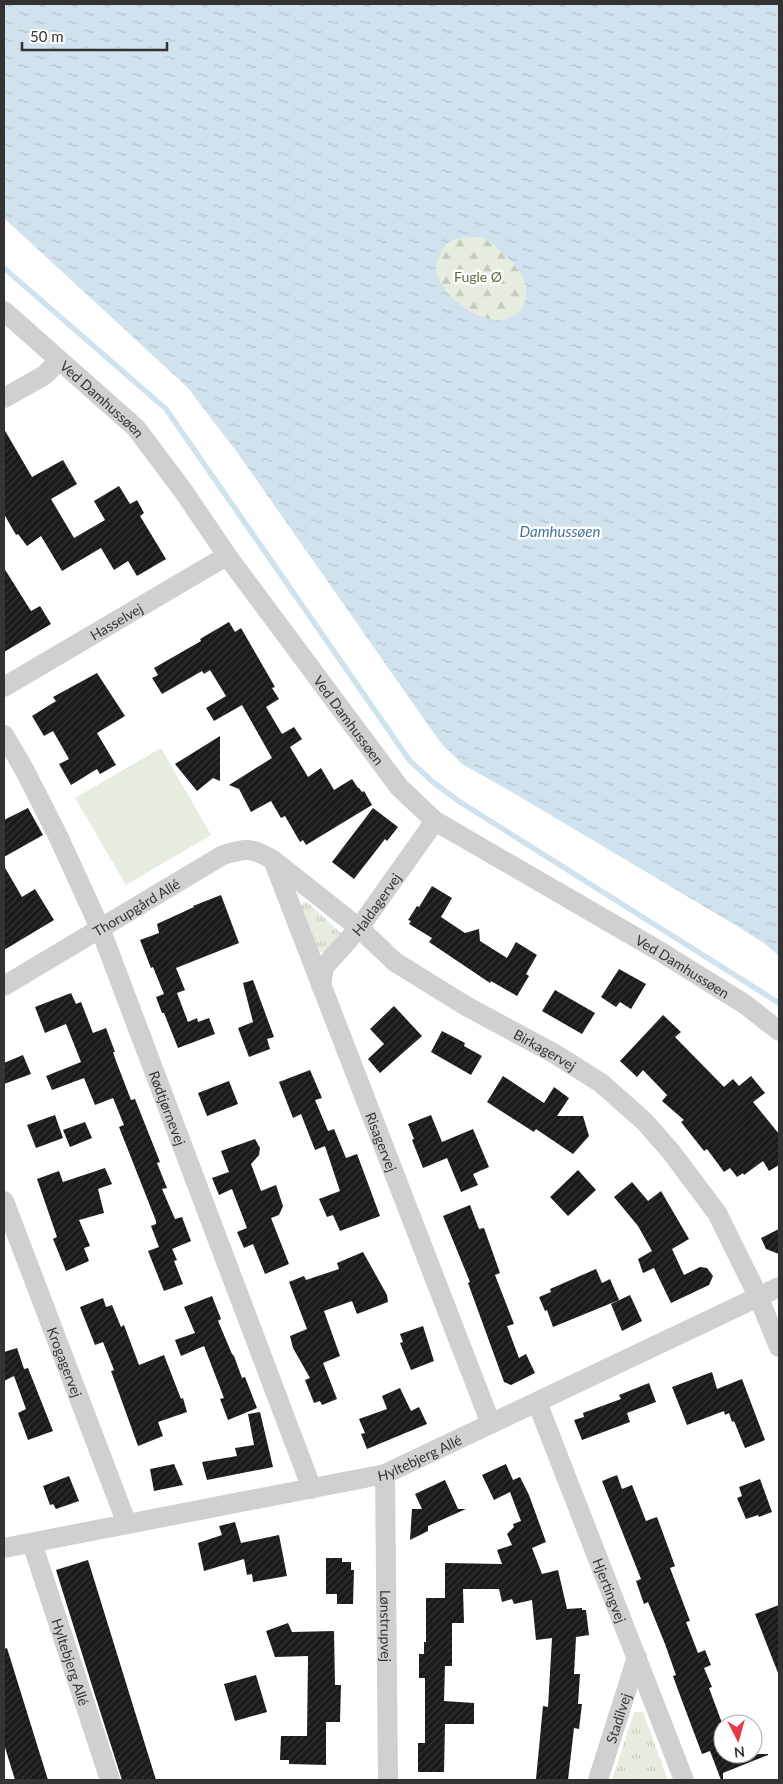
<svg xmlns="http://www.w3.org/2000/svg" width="783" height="1784" viewBox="0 0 783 1784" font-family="Lato,sans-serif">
	<defs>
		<pattern id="grass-tufts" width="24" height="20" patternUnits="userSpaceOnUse" patternTransform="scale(1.25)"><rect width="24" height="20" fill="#e6ecdf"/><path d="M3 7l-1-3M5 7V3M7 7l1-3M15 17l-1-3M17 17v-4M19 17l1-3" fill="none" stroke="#c6cbc0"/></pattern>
		<pattern id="forest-firs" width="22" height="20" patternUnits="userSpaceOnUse" patternTransform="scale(1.25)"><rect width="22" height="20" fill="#e6ecdf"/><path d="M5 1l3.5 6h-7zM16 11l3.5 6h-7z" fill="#c6cbc0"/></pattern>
		<pattern id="water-ripples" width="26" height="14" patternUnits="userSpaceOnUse" patternTransform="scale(1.25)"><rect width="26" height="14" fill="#cfe2ee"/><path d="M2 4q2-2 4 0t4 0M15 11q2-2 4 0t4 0" fill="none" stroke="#b2c2cd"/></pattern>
		<pattern id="building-hatch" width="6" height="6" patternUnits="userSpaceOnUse" patternTransform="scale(1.25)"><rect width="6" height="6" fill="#1a1a1a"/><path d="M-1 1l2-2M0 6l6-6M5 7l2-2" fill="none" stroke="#333"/></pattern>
	</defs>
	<rect width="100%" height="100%" fill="#fff"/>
	<path fill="url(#grass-tufts)" d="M304,902H307L341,933V938L324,953L318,951L300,906Z
		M634,1712H643L668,1780H612Z"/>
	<path fill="url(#forest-firs)" d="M470,237C474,237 480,237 485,239C490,241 495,247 500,251C517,265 533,283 523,305C519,314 511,318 502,320C478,323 444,297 437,274C434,265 440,249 448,244C455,239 462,238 470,237Z"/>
	<path fill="#e6ecdf" d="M161,748L211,835L126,885L75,798Z"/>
	<path fill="url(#water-ripples)" fill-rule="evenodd" d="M4,4H779V956L765,944L737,926L510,791L462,764L440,742L237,452L187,387L6,220L4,218ZM470,237C474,237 480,237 485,239C490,241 495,247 500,251C517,265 533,283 523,305C519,314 511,318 502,320C478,323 444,297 437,274C434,265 441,249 448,243C455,239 462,238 470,237Z"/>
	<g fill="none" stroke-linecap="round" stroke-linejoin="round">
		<path stroke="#cfe2ee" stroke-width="5.5" d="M4,268L166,409L410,761L433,782L460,802L779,1003"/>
	</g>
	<path fill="url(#building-hatch)" d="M4,429L32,477L63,460L77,484L51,499L74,538L105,520L94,501L119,486L130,504L137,500L144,513L140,516L166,559L137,576L128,561L114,570L101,548L62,571L41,536L27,546L18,534L16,535L4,514Z
		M4,568L31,611L40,606L51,624L4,652Z
		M229,622L235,632L241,628L275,687L272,688L279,699L266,707L282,734L294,727L302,739L290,747L308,777L321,768L334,790L352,779L358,788H359L362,792L364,791L372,805L306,845L303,840L300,842L285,816L281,818L271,801L251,812L239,789L229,785L272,758L242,705L214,721L206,708L226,696L210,670L204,674L202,671L162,694L152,678L158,675L154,668L201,641L200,639Z
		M97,673L125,716L97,733L116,765L100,774L97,769L71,785L59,764L69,759L53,731L44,736L32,716L56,701L53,697Z
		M220,736V781L213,778L197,791L175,764Z
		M28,808L43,835L4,857V820Z
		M373,808L398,827L387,841L385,839L354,879L332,862Z
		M4,866L22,897L35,889L54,920L4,950Z
		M432,886L452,898L441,917L465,933L479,929L480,941L507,958L516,942L537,955L526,974L529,976L517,996L491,981L490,983L429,942L432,938L409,924L411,921L408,920L417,906L419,907Z
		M221,895L239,943L176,968L185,990L177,993L188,1022L197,1018L198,1022L209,1018L215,1034L178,1048L164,1013H162L156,997L164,994L153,967L151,968L140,940L159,933L157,924L194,907L193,906Z
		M619,969L646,984L631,1009L620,1002L616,1007L601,997Z
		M253,980L274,1037L267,1039L270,1049L249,1057L238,1028L253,1022L243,983Z
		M555,990L595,1013L582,1034L542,1011Z
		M71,993L76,1004L81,1002L93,1033L106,1028L115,1052H113L116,1061L131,1100L135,1099L160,1162L157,1163L167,1188L162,1189L175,1219L182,1217L191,1241L172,1249L177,1260L174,1261L183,1284L164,1291L148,1251L159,1247L151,1226L156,1224V1221L119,1127L124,1125L113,1098L95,1105L84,1078L52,1090L46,1076L81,1062L66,1024L45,1033L35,1007Z
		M394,1006L422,1036L380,1073L368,1059L384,1044L370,1029Z
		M663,1015L681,1032L675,1037L724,1087L733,1079L739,1086L751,1076L765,1093L753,1102L779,1134V1165L769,1171L763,1161L744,1175L743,1173L737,1177L730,1168L724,1172L707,1149L704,1151L681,1122L684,1120L662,1101L667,1095L643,1070L637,1077L620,1061Z
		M442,1031L465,1043L464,1046L482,1056L471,1075L431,1052Z
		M23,1055L31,1074L4,1084V1063Z
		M310,1070L322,1098L315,1100L328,1131L334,1129L346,1158L357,1154L380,1216L340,1231L333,1215L327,1217L319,1199L340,1191L325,1146L315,1150L301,1114L293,1118L279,1082Z
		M503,1076L544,1103L554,1087L569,1098L557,1116H583L589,1136L573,1154L536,1129L534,1132L487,1102Z
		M229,1081L238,1104L207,1116L198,1093Z
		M55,1115L63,1138L36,1148L27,1125Z
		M431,1115L442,1142L473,1129L489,1167L473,1174L478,1185L461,1192L447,1158L423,1168L412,1140L414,1139L408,1124Z
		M85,1122L92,1138L70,1147L63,1130Z
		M255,1139L260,1148L259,1155L251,1164L261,1191L276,1185L283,1206L279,1215L271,1218L289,1264L265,1274L253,1244L244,1248L237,1232L247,1228L232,1189L219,1195L212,1178L229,1172L221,1151Z
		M105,1168L112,1184L98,1189L104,1213L79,1220L90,1246L84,1248L89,1261L66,1271L53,1239L57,1237L37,1179L59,1171L63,1182Z
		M578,1170L596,1190L568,1216L550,1197Z
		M632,1182L648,1201L661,1191L689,1239L672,1249L684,1275L700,1267L707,1268L713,1276L709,1285L671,1303L654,1268L643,1273L638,1259L652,1251L638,1226L614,1197Z
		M470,1205L479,1229L484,1228L500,1273L495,1275L514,1324L507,1326L519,1358L526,1354L535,1373L511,1385L504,1382L468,1283L470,1282L443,1216Z
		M779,1229V1254L766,1249L761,1238Z
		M363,1252L387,1295L388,1302L357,1314L352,1301L324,1311L340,1356L323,1363L337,1399L322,1405L320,1401L314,1403L305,1380L310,1378L293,1348L290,1336L307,1329L289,1282L304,1276L306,1280L339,1269L337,1263Z
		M596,1269L602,1283L610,1279L619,1300L553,1327L547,1310L545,1311L539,1297L551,1292L550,1289Z
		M630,1295L642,1321L622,1331L611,1304Z
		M212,1296L221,1319L218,1321L232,1354L234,1356L242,1378L245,1377L257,1408L228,1420L220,1399L224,1398L204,1346L181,1356L175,1340L195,1333L184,1307Z
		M103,1298L106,1307L112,1305L121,1327L124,1325L139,1365L164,1355L181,1399L183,1398L187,1412L158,1422L163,1436L138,1446L111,1371L114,1370L103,1342L95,1345L80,1307Z
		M423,1326L434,1361L411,1370L400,1343L403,1342L400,1334Z
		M17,1348L24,1369L28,1368L53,1431L28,1440L18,1413L26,1409L14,1376L4,1381V1352Z
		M712,1372L717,1389L742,1379L765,1440L745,1448L734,1421L732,1422L729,1413L725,1415L724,1411L687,1425L672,1387Z
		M649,1383L656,1402L627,1413L630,1422L582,1440L574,1420L584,1417L583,1413L621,1399L619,1395Z
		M400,1388L411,1411L419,1407L427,1424L367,1449L361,1434L365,1433L359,1419L387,1409L382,1396Z
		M260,1412L273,1467L207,1480L202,1462L237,1456L235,1448L254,1445L248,1414Z
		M174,1464L183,1485L154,1491L150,1469Z
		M506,1464L513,1480L520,1477L529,1495L546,1542L532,1548L542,1574L558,1570L567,1609L582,1608V1610H586L589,1635L576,1637L574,1674H580L578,1704H582L579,1729L574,1728L568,1780L536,1779L543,1706L548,1707L552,1638L536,1640L532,1600L514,1604L512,1599L502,1602L499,1589H463L464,1623H452V1666H445L444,1701L474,1703V1724H445L444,1772H418V1743H425V1678H419V1654H424V1642H426V1598H445V1563L502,1564L497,1550L512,1545L507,1534L514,1527L513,1524L521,1521L510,1492L494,1500L482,1475Z
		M617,1475L622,1489L632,1485L646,1521L657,1517L675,1566L670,1568L690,1621L686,1622L698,1653L705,1650L711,1665L704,1668L712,1687L709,1688L722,1723L718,1725L723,1737V1754H768V1755L723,1773V1780H721L710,1751L702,1754L678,1690L673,1676L676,1675L665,1644L648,1602L644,1604L636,1581L641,1579L602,1481Z
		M69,1476L79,1501L56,1509L53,1504L50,1505L43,1486Z
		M760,1479L772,1512L759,1517L758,1515L746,1519L737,1498L742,1496L739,1487Z
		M445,1480L458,1509H466L428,1526V1531L410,1540L412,1509H422L415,1494Z
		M235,1522L241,1543L279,1535L287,1576L253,1582L252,1574L247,1575L244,1559L204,1571L198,1543L222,1535L219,1526Z
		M326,1558H342V1562H351V1570H354L353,1604H337V1594H326Z
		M88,1560L156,1780H122L94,1692L56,1570Z
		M779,1605V1672L778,1673L755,1614Z
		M288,1623L292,1632L334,1631L335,1685H341L340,1722H326V1765L289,1764V1760H280L281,1736H307L308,1656L275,1657L266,1631Z
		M7,1648L48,1780H15L4,1744V1649Z
		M256,1675L267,1712L235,1721L224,1684Z"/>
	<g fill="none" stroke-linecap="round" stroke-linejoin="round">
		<g stroke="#d0d0d0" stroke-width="20">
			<path id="s1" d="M4,311L136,428L184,492L228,557L399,787L435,821L661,952L746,1005L779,1031"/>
			<path d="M4,398L45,375L58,361"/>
			<path id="s2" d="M4,687L218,561L228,557"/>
			<path id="s3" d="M4,735L24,769L58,836L100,928L312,1489"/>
			<path id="s4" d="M273,860L491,1424"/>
			<path id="s5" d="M4,986L223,855C247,848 251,847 273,860L359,928L395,962L466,1006L555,1054L601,1083L645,1122L672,1153L717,1213L758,1296L779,1347"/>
			<path id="s6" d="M321,986L324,967L359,928L435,821"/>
			<path id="s7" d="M4,1201L127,1524"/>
			<path id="s8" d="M537,1402L684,1780"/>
			<path id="s9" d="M385,1474L388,1780"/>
			<path id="s10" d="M32,1543L110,1780"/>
			<path id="s11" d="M4,1548L385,1474L779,1287"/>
			<path id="s12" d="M598,1780L637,1657"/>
		</g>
	</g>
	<g text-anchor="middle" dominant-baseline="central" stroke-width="5" stroke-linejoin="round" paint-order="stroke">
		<g font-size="14" fill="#56703f" stroke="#fff">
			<text x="478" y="276">Fugle Ø</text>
		</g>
		<g font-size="14" fill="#333" stroke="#fff">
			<text stroke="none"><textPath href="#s1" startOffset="132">Ved Damhussøen</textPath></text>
			<text stroke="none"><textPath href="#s2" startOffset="130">Hasselvej</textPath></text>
			<text stroke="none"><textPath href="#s1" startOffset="538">Ved Damhussøen</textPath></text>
			<text stroke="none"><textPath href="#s6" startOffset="101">Haldagervej</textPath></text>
			<text stroke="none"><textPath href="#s5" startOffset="154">Thorupgård Allé</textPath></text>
			<text stroke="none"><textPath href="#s1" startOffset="958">Ved Damhussøen</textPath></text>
			<text stroke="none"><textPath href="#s5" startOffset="641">Birkagervej</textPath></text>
			<text stroke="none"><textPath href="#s3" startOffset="408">Rødtjørnevej</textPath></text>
			<text stroke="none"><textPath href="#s4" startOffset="302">Risagervej</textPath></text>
			<text stroke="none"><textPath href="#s7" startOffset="172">Krogagervej</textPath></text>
			<text stroke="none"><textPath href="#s11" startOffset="426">Hyltebjerg Allé</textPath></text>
			<text stroke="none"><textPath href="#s8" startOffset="202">Hjertingvej</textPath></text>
			<text stroke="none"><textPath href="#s9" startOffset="152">Lønstrupvej</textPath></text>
			<text stroke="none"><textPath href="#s10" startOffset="125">Hyltebjerg Allé</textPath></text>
			<text stroke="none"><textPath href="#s12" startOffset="65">Stadilvej</textPath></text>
		</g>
		<g font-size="15" font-style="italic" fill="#3f7597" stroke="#fff">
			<text x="560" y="531">Damhussøen</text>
		</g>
	</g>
	<rect width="783" height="1784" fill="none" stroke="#333333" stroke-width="10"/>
	<g transform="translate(738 1739) rotate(174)"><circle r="24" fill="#ffffff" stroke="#adadad"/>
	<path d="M0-4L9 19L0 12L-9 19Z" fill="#e63946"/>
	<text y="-8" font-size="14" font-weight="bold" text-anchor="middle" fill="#333333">N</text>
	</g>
	<path d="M22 42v8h145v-8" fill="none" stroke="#333333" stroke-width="2.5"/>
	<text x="30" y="42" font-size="15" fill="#333333" stroke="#ffffff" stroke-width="4" paint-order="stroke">50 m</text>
</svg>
